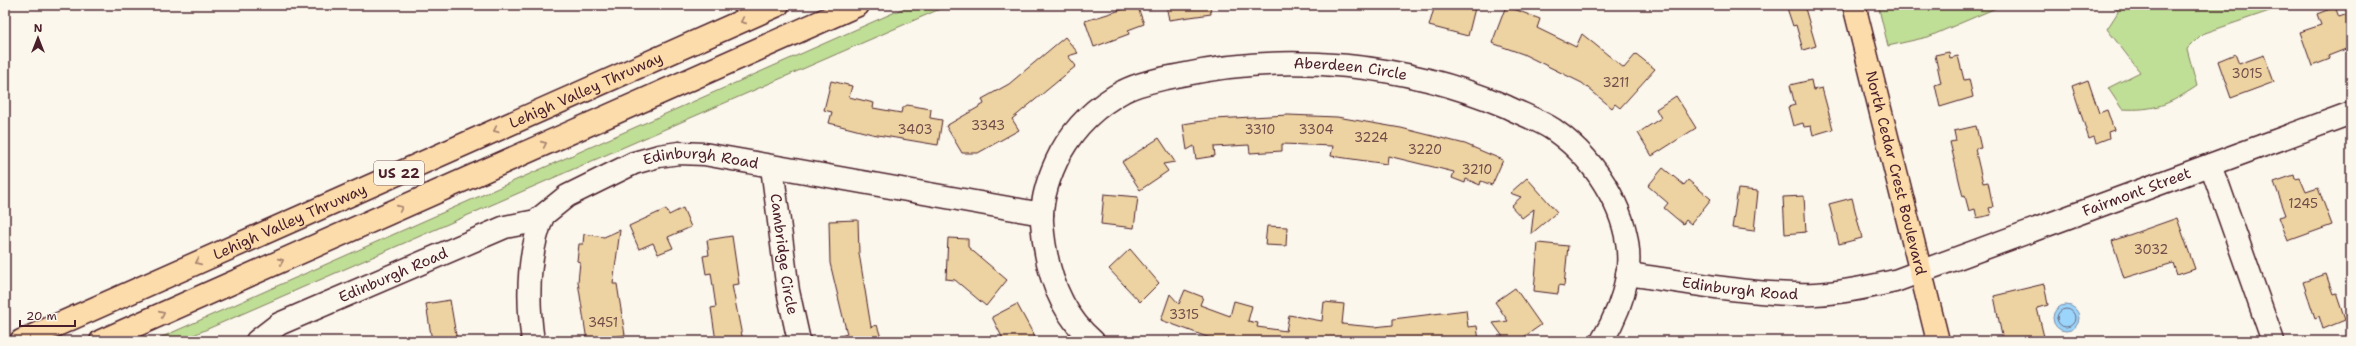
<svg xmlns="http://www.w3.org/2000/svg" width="2356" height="346" font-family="'Shantell Sans',sans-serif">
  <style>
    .green { fill: #bfde96; stroke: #847e60 }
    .water { fill: #9bd5fb; stroke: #7b8ca8 }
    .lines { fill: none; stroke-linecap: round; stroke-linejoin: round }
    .shore { stroke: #6a687e; stroke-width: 1 }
    .building { fill: #edd3a2; stroke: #4a1f2b }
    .minor-casing { stroke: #4a1f2b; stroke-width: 25 }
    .major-casing { stroke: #4a1f2b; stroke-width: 25 }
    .highway-casing { stroke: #4a1f2b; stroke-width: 25 }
    .minor { stroke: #fbf7ec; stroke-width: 22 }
    .major { stroke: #fddcac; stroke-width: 22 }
    .highway { stroke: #fddcac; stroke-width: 22 }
    .oneway { stroke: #a47e6c }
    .labels { text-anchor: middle; stroke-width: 3; stroke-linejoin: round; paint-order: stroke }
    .number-label { font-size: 13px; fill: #734c49 }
    .shield { fill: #fbf7ec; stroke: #7f6065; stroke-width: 1 }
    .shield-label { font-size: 14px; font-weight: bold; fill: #4a1f2b }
    .street-label { font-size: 15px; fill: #4a1f2b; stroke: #fbf7ec }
  </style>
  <rect width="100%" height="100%" fill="#fbf7ec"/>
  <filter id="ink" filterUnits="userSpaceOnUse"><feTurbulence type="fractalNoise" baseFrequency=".025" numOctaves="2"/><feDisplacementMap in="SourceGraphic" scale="8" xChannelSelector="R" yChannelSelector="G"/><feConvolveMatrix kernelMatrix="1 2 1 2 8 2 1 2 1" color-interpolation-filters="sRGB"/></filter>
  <g filter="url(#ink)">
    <path class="green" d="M 911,5 L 949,5 L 180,341 L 153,341 Z
      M 1878,5 L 2003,5 L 1928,37 L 1888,46 Z
      M 2114,5 L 2287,5 L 2202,34 L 2187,49 L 2197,86 C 2170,104 2155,111 2122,109 L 2108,88 L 2140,72 L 2107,29 L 2118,12 Z"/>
    <path class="water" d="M2053 318a13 13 0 1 1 26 0a13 13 0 1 1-26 0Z"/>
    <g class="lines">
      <path class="shore" d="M2057 318a9 9 0 1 1 18 0a9 9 0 1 1-18 0Z"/>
    </g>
    <path class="building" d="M 1137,5 L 1144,24 L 1128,30 L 1129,34 L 1094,47 L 1085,21 Z
      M 1166,5 L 1210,5 L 1211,14 L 1169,20 Z
      M 1435,5 L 1461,5 L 1475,8 L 1468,36 L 1429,26 Z
      M 1786,5 L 1804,5 L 1816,46 L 1803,50 L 1796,25 L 1793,26 Z
      M 1506,6 L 1540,19 L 1537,28 L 1576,47 L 1582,34 L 1624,68 L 1636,54 L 1655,69 L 1620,108 L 1615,104 L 1612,108 L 1582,83 L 1523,54 L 1492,43 Z
      M 2335,7 L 2339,17 L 2351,13 L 2351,47 L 2328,56 L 2330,59 L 2312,66 L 2300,32 L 2321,25 L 2317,14 Z
      M 1065,37 L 1078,53 L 1068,56 L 1076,66 L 1012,119 L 1019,130 L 978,153 L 962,153 L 946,126 L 984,104 L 982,99 L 1009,84 Z
      M 1949,52 L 1950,58 L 1958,56 L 1964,80 L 1969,79 L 1973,97 L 1940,107 L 1935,85 L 1941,83 L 1935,55 Z
      M 2235,54 L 2239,64 L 2264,55 L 2274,82 L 2231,98 L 2218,61 Z
      M 1811,80 L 1813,90 L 1822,88 L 1833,129 L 1813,135 L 1811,126 L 1804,127 L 1803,123 L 1793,126 L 1788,107 L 1795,105 L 1790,85 Z
      M 2088,80 L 2099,113 L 2107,110 L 2114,130 L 2108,132 L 2109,138 L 2096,143 L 2094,137 L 2089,139 L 2072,86 Z
      M 831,81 L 852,86 L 849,97 L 874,103 L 873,108 L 901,113 L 902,109 L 907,105 L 931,109 L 930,118 L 942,120 L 938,145 L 872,134 L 829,123 L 832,112 L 824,110 Z
      M 1676,96 L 1696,128 L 1652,156 L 1638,133 L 1661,118 L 1656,109 Z
      M 1288,115 L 1337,117 L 1401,128 L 1465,144 L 1503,160 L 1492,185 L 1481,181 L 1480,185 L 1466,179 L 1465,183 L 1452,178 L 1454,172 L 1388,156 L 1387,164 L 1331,156 L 1333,146 L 1282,144 L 1282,151 L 1250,153 L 1249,145 L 1214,147 L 1215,156 L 1196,159 L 1194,146 L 1187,150 L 1183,124 L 1215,119 Z
      M 1976,126 L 1981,148 L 1975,149 L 1983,183 L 1988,182 L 1993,207 L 1989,208 L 1991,215 L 1977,218 L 1975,209 L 1969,211 L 1965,196 L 1963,197 L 1950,142 L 1956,141 L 1954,131 Z
      M 1159,138 L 1175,162 L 1163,164 L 1168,171 L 1140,190 L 1122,162 Z
      M 1663,168 L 1684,185 L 1688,180 L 1711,199 L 1691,224 L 1686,220 L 1683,224 L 1664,208 L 1668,203 L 1648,186 Z
      M 2294,175 L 2295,179 L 2300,178 L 2306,192 L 2318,188 L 2332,225 L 2288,241 L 2279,217 L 2286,215 L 2274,182 Z
      M 1527,178 L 1557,212 L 1531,234 L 1534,209 L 1522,218 L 1511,206 L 1521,197 L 1510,193 Z
      M 1738,189 L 1758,191 L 1754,231 L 1732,228 Z
      M 1104,194 L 1138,197 L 1134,228 L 1101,224 Z
      M 1804,196 L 1806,232 L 1785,234 L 1783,197 Z
      M 1852,198 L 1862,238 L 1839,244 L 1829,204 Z
      M 683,208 L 691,227 L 668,237 L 673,248 L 658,254 L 653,243 L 639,249 L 629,226 L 666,209 L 669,215 Z
      M 2177,218 L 2195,269 L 2177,275 L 2173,263 L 2124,278 L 2112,241 Z
      M 858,220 L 859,253 L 871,327 L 877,325 L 882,341 L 837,341 L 837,337 L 847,334 L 830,263 L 829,221 Z
      M 1267,226 L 1287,227 L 1286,246 L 1265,245 Z
      M 620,230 L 613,284 L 617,284 L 625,335 L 587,341 L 578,282 L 580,262 L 577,261 L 579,244 L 583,244 L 584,234 L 604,237 Z
      M 732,236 L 739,284 L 732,285 L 743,341 L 716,341 L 711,308 L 716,307 L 711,273 L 706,274 L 703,256 L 709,255 L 707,240 Z
      M 948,238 L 968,239 L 968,247 L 1007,280 L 986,306 L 955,280 L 946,279 Z
      M 1538,243 L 1568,246 L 1564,286 L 1559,285 L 1558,294 L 1534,291 Z
      M 1130,249 L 1159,283 L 1140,302 L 1109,269 Z
      M 2326,274 L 2333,294 L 2336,293 L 2345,320 L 2323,329 L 2319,316 L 2315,318 L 2303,282 Z
      M 2044,284 L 2048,305 L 2037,308 L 2045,341 L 2003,341 L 1994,296 Z
      M 1515,288 L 1541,325 L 1518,341 L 1506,341 L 1493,323 L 1508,321 L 1495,302 Z
      M 1185,290 L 1203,297 L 1200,305 L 1230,316 L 1234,301 L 1252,306 L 1248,321 L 1258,323 L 1257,327 L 1286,331 L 1289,315 L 1322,321 L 1324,302 L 1344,304 L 1342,324 L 1374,327 L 1393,325 L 1393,319 L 1466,310 L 1468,327 L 1477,326 L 1479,341 L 1218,341 L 1161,320 L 1170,294 L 1179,304 Z
      M 450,300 L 457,341 L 432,341 L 426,304 Z
      M 1017,304 L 1037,341 L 1004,341 L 992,317 Z"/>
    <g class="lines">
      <g class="minor-casing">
        <g id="minor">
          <path d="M 2211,165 L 2273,341"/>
          <path id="s1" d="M 772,167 L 788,291 L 799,341"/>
          <path id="s2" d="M 1627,274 C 1687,282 1755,296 1815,294 C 1842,293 1869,287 1895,281 L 2351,113"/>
          <path id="s3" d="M 257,341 L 279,324 L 505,227 L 536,221 L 567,196 L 634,163 L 659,156 L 679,153 L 704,154 L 1042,214"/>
          <path d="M 533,341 C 527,300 528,254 543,216"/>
          <path id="s4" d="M 1093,341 C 1058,311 1045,266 1042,222 C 1041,198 1050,173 1061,152 C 1076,125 1098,105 1124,91 C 1142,82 1162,79 1181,75 C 1288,52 1404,63 1505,106 C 1521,114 1539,120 1554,130 C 1598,161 1636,221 1627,277 C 1623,300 1614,321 1602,341"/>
        </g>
      </g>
      <g class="major-casing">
        <g id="major">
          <path id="s5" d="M 1854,5 L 1938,341"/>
        </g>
      </g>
      <g class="highway-casing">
        <g id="highway">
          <path id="s6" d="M 21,341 L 778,5"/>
          <path d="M 101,341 L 858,5"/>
        </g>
      </g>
      <use href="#minor" class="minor"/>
      <use href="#major" class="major"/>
      <use href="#highway" class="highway"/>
    </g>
    <defs><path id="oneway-chevron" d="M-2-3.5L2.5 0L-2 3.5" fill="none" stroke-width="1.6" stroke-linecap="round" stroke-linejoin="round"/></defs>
    <g class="oneway">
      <use href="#oneway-chevron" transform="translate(743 21) rotate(156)"/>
      <use href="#oneway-chevron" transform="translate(496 130) rotate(156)"/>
      <use href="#oneway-chevron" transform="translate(544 144) rotate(-24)"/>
      <use href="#oneway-chevron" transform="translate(400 208) rotate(-24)"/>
      <use href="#oneway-chevron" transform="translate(281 261) rotate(-24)"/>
      <use href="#oneway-chevron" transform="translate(198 262) rotate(156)"/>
      <use href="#oneway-chevron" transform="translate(162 314) rotate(-24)"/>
    </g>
  </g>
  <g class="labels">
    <g class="number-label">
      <text x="2247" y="78">3015</text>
      <text x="1616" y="87">3211</text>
      <text x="988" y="130">3343</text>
      <text x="915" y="134">3403</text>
      <text x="1260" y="134">3310</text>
      <text x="1316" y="134">3304</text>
      <text x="1371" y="142">3224</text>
      <text x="1425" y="154">3220</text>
      <text x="1477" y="174">3210</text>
      <text x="2303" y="208">1245</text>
      <text x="2151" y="254">3032</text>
      <text x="1184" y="319">3315</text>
      <text x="603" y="327">3451</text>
    </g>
    <rect class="shield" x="374" y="161" width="50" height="24" rx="3"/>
    <g class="shield-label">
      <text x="399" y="178">US 22</text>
    </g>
    <g class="street-label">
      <text dy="5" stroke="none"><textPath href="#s4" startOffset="525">Aberdeen Circle</textPath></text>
      <text dy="5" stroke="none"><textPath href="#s6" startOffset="618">Lehigh Valley Thruway</textPath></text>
      <text dy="5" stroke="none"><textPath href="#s3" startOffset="488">Edinburgh Road</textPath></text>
      <text dy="5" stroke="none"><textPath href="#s5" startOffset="173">North Cedar Crest Boulevard</textPath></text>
      <text dy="5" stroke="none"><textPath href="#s2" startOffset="528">Fairmont Street</textPath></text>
      <text dy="5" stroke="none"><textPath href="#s6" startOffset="294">Lehigh Valley Thruway</textPath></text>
      <text dy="5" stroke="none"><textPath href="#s1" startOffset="88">Cambridge Circle</textPath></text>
      <text dy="5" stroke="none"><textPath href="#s3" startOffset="152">Edinburgh Road</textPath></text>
      <text dy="5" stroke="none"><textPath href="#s2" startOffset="114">Edinburgh Road</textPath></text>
    </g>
  </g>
  <rect width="2356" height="346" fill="none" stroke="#fbf7ec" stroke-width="20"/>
  <rect x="10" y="10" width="2336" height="326" fill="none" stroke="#4a1f2b" stroke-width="1.5" filter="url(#ink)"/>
  <g transform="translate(38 38)" stroke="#fbf7ec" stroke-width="3" paint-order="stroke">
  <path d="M0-3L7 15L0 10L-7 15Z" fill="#4a1f2b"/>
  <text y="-6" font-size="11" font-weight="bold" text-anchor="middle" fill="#4a1f2b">N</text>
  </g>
  <path d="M20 320v6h55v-6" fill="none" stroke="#4a1f2b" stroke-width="2"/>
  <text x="26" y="320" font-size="12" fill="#4a1f2b" stroke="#fbf7ec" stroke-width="3" paint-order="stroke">20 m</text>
</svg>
